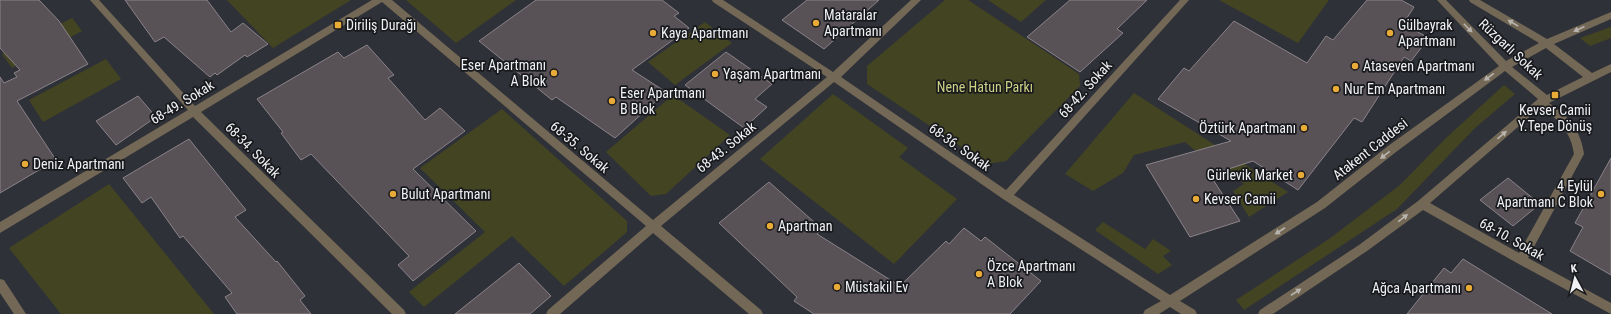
<svg xmlns="http://www.w3.org/2000/svg" width="1611" height="314" font-family="'Roboto Condensed',sans-serif">
  <style>
    .green { fill: #434522 }
    .building { fill: #585257; stroke: #8a8389 }
    .lines { fill: none; stroke-linecap: round; stroke-linejoin: round }
    .minor { fill: #736856; fill-rule: evenodd }
    .oneway { fill: #b7b3ad }
    .poi-dot { fill: #e8ab37; stroke: #18191c; stroke-width: 1.5 }
    .labels { text-anchor: middle; stroke-width: 3.5; stroke-linejoin: round; paint-order: stroke }
    .poi-label { font-size: 14px; fill: #eff1f5; stroke: #18191c; text-anchor: start }
    .street-label { font-size: 14px; fill: #eff1f5; stroke: #18191c }
    .park-label { font-size: 14px; fill: #cdd185; stroke: #18191c }
  </style>
  <rect width="100%" height="100%" fill="#2f3138"/>
  <path class="green" d="M 227,0 L 351,0 L 273,48 Z
    M 406,0 L 516,0 L 456,43 Z
    M 945,0 L 968,0 L 1079,74 L 1080,86 L 1006,161 L 987,164 L 867,84 L 867,66 Z
    M 988,0 L 1046,0 L 1021,22 Z
    M 1219,0 L 1329,0 L 1298,43 Z
    M 72,18 L 82,31 L 12,68 L 2,54 Z
    M 705,22 L 732,43 L 675,85 L 648,62 Z
    M 1611,27 L 1611,38 L 1590,46 L 1580,38 Z
    M 106,59 L 121,79 L 43,122 L 29,100 Z
    M 1504,85 L 1515,94 L 1475,128 L 1397,209 L 1244,310 L 1236,300 L 1329,239 L 1400,185 L 1446,138 Z
    M 1134,93 L 1288,192 L 1249,217 L 1233,191 L 1244,184 L 1226,170 L 1215,156 L 1203,157 L 1185,142 L 1134,155 L 1123,173 L 1093,191 L 1065,174 Z
    M 833,94 L 908,148 L 899,157 L 957,199 L 894,264 L 760,159 Z
    M 673,95 L 730,135 L 666,194 L 651,196 L 606,152 Z
    M 502,109 L 627,221 L 627,232 L 564,286 L 512,236 L 424,307 L 409,292 L 485,232 L 420,168 Z
    M 109,184 L 214,314 L 61,314 L 9,248 Z
    M 1103,222 L 1145,249 L 1153,239 L 1171,251 L 1163,256 L 1172,265 L 1158,274 L 1095,230 Z"/>
  <path class="building" d="M 0,0 L 39,0 L 59,21 L 88,64 L 17,101 L 56,160 L 0,193 L 0,77 L 4,83 L 17,77 L 14,73 L 20,70 L 0,48 Z
    M 125,0 L 207,0 L 231,32 L 243,23 L 268,44 L 247,57 L 245,55 L 217,75 L 215,73 L 210,77 L 164,37 L 155,42 Z
    M 536,0 L 662,0 L 679,13 L 674,16 L 689,28 L 632,70 L 666,92 L 615,138 L 556,97 L 552,100 L 479,41 Z
    M 807,0 L 879,0 L 824,49 L 782,20 Z
    M 1070,0 L 1147,0 L 1117,29 L 1123,33 L 1080,72 L 1027,37 Z
    M 1367,0 L 1401,0 L 1414,7 L 1403,24 L 1429,38 L 1411,61 L 1404,57 L 1362,122 L 1354,118 L 1298,190 L 1253,161 L 1210,175 L 1240,221 L 1190,237 L 1146,165 L 1231,141 L 1158,99 L 1184,68 L 1189,71 L 1234,21 L 1307,63 L 1326,36 L 1333,40 Z
    M 367,45 L 394,75 L 388,78 L 425,120 L 440,108 L 465,131 L 413,169 L 476,231 L 413,281 L 398,265 L 409,256 L 311,154 L 301,160 L 281,133 L 283,132 L 257,99 L 338,52 L 344,58 Z
    M 726,52 L 772,84 L 755,99 L 767,107 L 744,128 L 685,85 Z
    M 138,96 L 156,117 L 116,145 L 96,121 Z
    M 189,139 L 246,210 L 235,217 L 276,262 L 277,261 L 305,296 L 300,300 L 311,314 L 237,314 L 225,297 L 232,293 L 183,236 L 180,238 L 151,197 L 142,203 L 123,178 Z
    M 1611,158 L 1611,275 L 1570,251 L 1583,227 L 1575,223 Z
    M 1508,178 L 1540,204 L 1513,226 L 1480,200 Z
    M 769,182 L 822,229 L 817,234 L 900,286 L 946,241 L 949,244 L 964,228 L 981,241 L 985,237 L 1041,281 L 1010,314 L 814,314 L 794,301 L 797,297 L 719,223 Z
    M 1463,259 L 1552,314 L 1407,314 L 1444,268 L 1451,273 Z
    M 519,263 L 551,296 L 530,314 L 455,314 Z"/>
  <g class="lines">
    <path class="minor" d="M 90,0 L 99,0 L 195,106 L 372,0 L 392,0 L 653,220 L 827,77 L 713,2 L 712,0 L 723,0 L 833,72 L 911,0 L 921,0 L 841,77 L 1006,190 L 1180,0 L 1189,0 L 1014,195 L 1170,295 L 1317,202 L 1388,146 L 1499,66 L 1437,0 L 1446,0 L 1506,61 L 1539,43 L 1470,2 L 1469,0 L 1480,0 L 1547,39 L 1611,12 L 1611,19 L 1554,44 L 1592,73 L 1611,64 L 1611,72 L 1549,103 C 1568,116 1581,130 1584,154 L 1528,258 L 1611,303 L 1611,314 L 1517,263 L 1423,210 L 1367,251 L 1273,314 L 1258,314 L 1260,310 L 1359,245 L 1418,201 L 1538,99 L 1505,71 L 1396,152 L 1325,208 L 1180,301 L 1195,310 L 1197,314 L 1181,314 L 1170,307 L 1159,314 L 1143,314 L 1145,310 L 1161,301 L 1003,199 L 834,82 L 661,226 L 761,310 L 763,314 L 749,314 L 653,233 L 560,314 L 546,314 L 548,310 L 646,226 L 382,2 L 201,112 L 404,310 L 406,314 L 392,314 L 193,117 L 0,233 L 0,222 L 188,110 ZM 1546,48 L 1583,77 L 1547,95 L 1512,67 ZM 1541,107 C 1559,120 1571,132 1574,154 L 1519,253 L 1430,203 Z
      M 0,279 L 4,280 L 26,314 L 14,314 L 0,293 Z"/>
  </g>
  <defs><path id="oneway-solid" d="M-6-.8H1V-3.2L6.5 0L1 3.2V.8H-6Z"/></defs>
  <g class="oneway">
    <use href="#oneway-solid" transform="translate(1513 23) rotate(-149)"/>
    <use href="#oneway-solid" transform="translate(1468 28) rotate(45)"/>
    <use href="#oneway-solid" transform="translate(1579 29) rotate(156)"/>
    <use href="#oneway-solid" transform="translate(1489 77) rotate(144)"/>
    <use href="#oneway-solid" transform="translate(1502 135) rotate(-40)"/>
    <use href="#oneway-solid" transform="translate(1385 155) rotate(142)"/>
    <use href="#oneway-solid" transform="translate(1403 218) rotate(-37)"/>
    <use href="#oneway-solid" transform="translate(1280 231) rotate(147)"/>
    <use href="#oneway-solid" transform="translate(1296 292) rotate(-33)"/>
  </g>
  <g class="poi-dot">
    <circle cx="816" cy="23" r="4"/>
    <rect x="334" y="21" width="8" height="8" rx="2"/>
    <circle cx="653" cy="33" r="4"/>
    <circle cx="1390" cy="33" r="4"/>
    <circle cx="1355" cy="66" r="4"/>
    <circle cx="554" cy="73" r="4"/>
    <circle cx="715" cy="74" r="4"/>
    <circle cx="1336" cy="89" r="4"/>
    <rect x="1551" y="91" width="8" height="8" rx="2"/>
    <circle cx="612" cy="101" r="4"/>
    <circle cx="1304" cy="128" r="4"/>
    <circle cx="25" cy="164" r="4"/>
    <circle cx="1301" cy="175" r="4"/>
    <circle cx="393" cy="194" r="4"/>
    <circle cx="1601" cy="194" r="4"/>
    <circle cx="1196" cy="199" r="4"/>
    <circle cx="770" cy="226" r="4"/>
    <circle cx="979" cy="274" r="4"/>
    <circle cx="837" cy="287" r="4"/>
    <circle cx="1469" cy="288" r="4"/>
  </g>
  <g class="labels">
    <g class="poi-label">
      <text x="824" y="20">Mataralar<tspan x="824" dy="16">Apartmanı</tspan></text>
      <text x="346" y="30">Diriliş Durağı</text>
      <text x="1398" y="30">Gülbayrak<tspan x="1398" dy="16">Apartmanı</tspan></text>
      <text x="661" y="38">Kaya Apartmanı</text>
      <text x="546" y="70" text-anchor="end">Eser Apartmanı<tspan x="546" dy="16">A Blok</tspan></text>
      <text x="1363" y="71">Ataseven Apartmanı</text>
      <text x="723" y="79">Yaşam Apartmanı</text>
      <text x="1344" y="94">Nur Em Apartmanı</text>
      <text x="620" y="98">Eser Apartmanı<tspan x="620" dy="16">B Blok</tspan></text>
      <text x="1555" y="115" text-anchor="middle">Kevser Camii<tspan x="1555" dy="16">Y.Tepe Dönüş</tspan></text>
      <text x="1296" y="133" text-anchor="end">Öztürk Apartmanı</text>
      <text x="33" y="169">Deniz Apartmanı</text>
      <text x="1293" y="180" text-anchor="end">Gürlevik Market</text>
      <text x="1593" y="191" text-anchor="end">4 Eylül<tspan x="1593" dy="16">Apartmanı C Blok</tspan></text>
      <text x="401" y="199">Bulut Apartmanı</text>
      <text x="1204" y="204">Kevser Camii</text>
      <text x="778" y="231">Apartman</text>
      <text x="987" y="271">Özce Apartmanı<tspan x="987" dy="16">A Blok</tspan></text>
      <text x="845" y="292">Müstakil Ev</text>
      <text x="1461" y="293" text-anchor="end">Ağca Apartmanı</text>
    </g>
    <g class="street-label">
      <text transform="translate(1511 49) rotate(43)" y="5">Rüzgarlı Sokak</text>
      <text transform="translate(1085 89) rotate(-48)" y="5">68-42. Sokak</text>
      <text transform="translate(182 102) rotate(-31)" y="5">68-49. Sokak</text>
      <text transform="translate(580 147) rotate(40)" y="5">68-35. Sokak</text>
      <text transform="translate(726 147) rotate(-39)" y="5">68-43. Sokak</text>
      <text transform="translate(960 147) rotate(35)" y="5">68-36. Sokak</text>
      <text transform="translate(1370 149) rotate(-38)" y="5">Atakent Caddesi</text>
      <text transform="translate(253 150) rotate(45)" y="5">68-34. Sokak</text>
      <text transform="translate(1512 239) rotate(29)" y="5">68-10. Sokak</text>
    </g>
    <g class="park-label">
      <text x="985" y="92">Nene Hatun Parkı</text>
    </g>
  </g>
  <g transform="translate(1575 278) rotate(353)" stroke="#18191c" stroke-width="3" paint-order="stroke">
  <path d="M0-3L7 15L0 10L-7 15Z" fill="#eff1f5"/>
  <text y="-6" font-size="11" font-weight="bold" text-anchor="middle" fill="#eff1f5">K</text>
  </g>
</svg>
